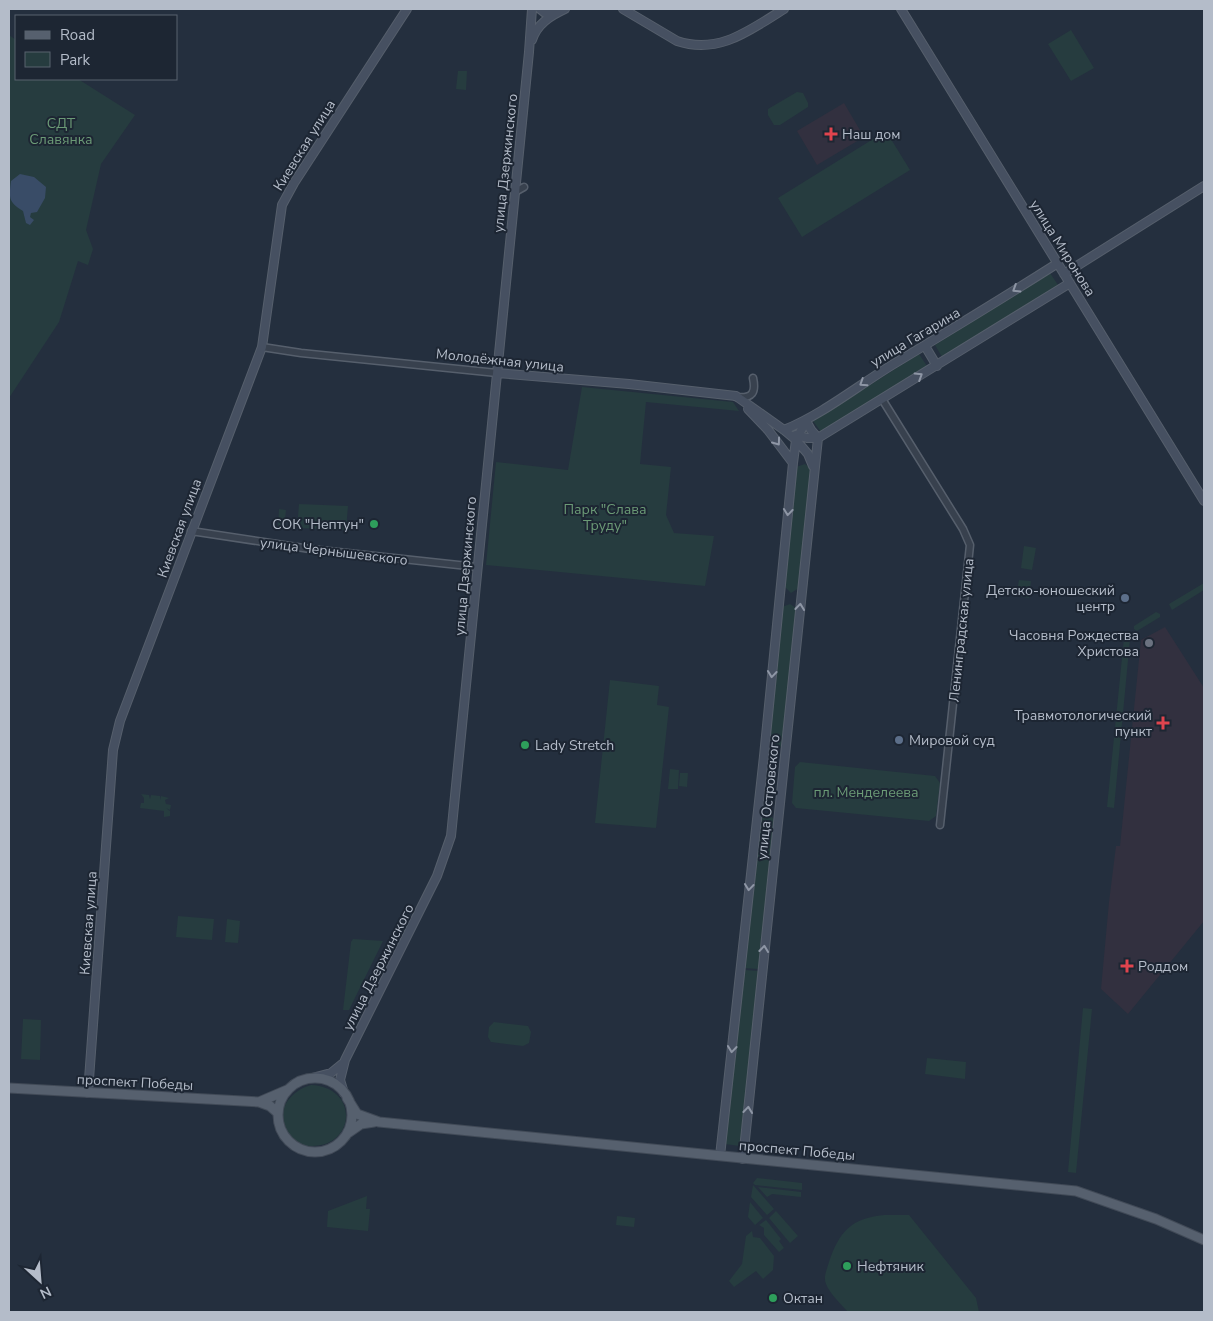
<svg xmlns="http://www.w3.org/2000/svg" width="1213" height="1321" font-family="'Nunito Sans',sans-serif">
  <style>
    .medical { fill: #32303f }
    .green { fill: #263c3f }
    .water { fill: #394c67 }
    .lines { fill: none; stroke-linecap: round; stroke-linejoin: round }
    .tertiary-casing { stroke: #565f6c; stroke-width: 9 }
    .secondary-casing { stroke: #565f6c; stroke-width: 10 }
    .primary-casing { stroke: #414a57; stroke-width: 11 }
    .tertiary { stroke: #38414e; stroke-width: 6 }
    .secondary { stroke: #465061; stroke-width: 8 }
    .primary { stroke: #56606e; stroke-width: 9 }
    .oneway { stroke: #8e96a5 }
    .health-dot { fill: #e0444e; stroke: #1d2633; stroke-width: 2 }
    .leisure-dot { fill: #2e9e5b; stroke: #1d2633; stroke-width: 2 }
    .service-dot { fill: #5c6f8a; stroke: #1d2633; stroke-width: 2 }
    .worship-dot { fill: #6b7280; stroke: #1d2633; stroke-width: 2 }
    .labels { text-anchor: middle; stroke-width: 4; stroke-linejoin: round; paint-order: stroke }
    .park-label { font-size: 14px; fill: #6b9a76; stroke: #1d2633 }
    .poi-label { font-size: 14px; fill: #b4bcc9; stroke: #1d2633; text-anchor: start }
    .street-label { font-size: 14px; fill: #b4bcc9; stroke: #1d2633 }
  </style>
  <rect width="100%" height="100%" fill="#242f3e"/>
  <path class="medical" d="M 844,103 L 864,137 L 817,165 L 797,131 Z
    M 1165,627 L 1204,688 L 1204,921 L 1128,1014 L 1101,989 L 1109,902 L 1116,846 L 1120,846 L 1141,640 Z"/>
  <path class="green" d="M 1071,30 L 1094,68 L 1071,81 L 1048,44 Z
    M 9,35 L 16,40 L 16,79 L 78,79 L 135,115 L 101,164 L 86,230 L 93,249 L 88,265 L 78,261 L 59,322 L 9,398 Z
    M 458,71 L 467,71 L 466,90 L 456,89 Z
    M 797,92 L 803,93 L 808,103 L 808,107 L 780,125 L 774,125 L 768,115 L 768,109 Z
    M 886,131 L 910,170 L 802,237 L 778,198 Z
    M 1050,273 L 1058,285 L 942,357 L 935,345 Z
    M 919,354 L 927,366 L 821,432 L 813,421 Z
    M 582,387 L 733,402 L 739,411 L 646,402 L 640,464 L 671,467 L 666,515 L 674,533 L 714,536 L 705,586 L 486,565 L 496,462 L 568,470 Z
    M 805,464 L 811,469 L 799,588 L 791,593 L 784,586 L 796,467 Z
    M 299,504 L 348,506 L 346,530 L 297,528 Z
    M 279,509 L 286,510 L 284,528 L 278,528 Z
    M 1024,546 L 1036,548 L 1032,570 L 1021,568 Z
    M 1019,580 L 1031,581 L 1029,598 L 1016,596 Z
    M 1204,583 L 1204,590 L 1172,610 L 1169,604 Z
    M 790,604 L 796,608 L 782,746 L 774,752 L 768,745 L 782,607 Z
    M 1156,612 L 1160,614 L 1160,617 L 1137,631 L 1134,629 L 1134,626 Z
    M 1124,638 L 1130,639 L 1114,808 L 1107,807 Z
    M 610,680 L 659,686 L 657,705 L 669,707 L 656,828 L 595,823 Z
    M 800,762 L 935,776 L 940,783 L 936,816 L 929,821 L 796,808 L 792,803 L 795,767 Z
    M 670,769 L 679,770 L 678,789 L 668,789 Z
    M 680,773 L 688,773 L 687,787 L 679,786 Z
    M 141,794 L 149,795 L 150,799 L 151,795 L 160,796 L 160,800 L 161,796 L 169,798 L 165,800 L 166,804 L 171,805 L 170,810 L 166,808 L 170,811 L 170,816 L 164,817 L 164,811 L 140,808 L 141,803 L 144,803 L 144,798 Z
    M 768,814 L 775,820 L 759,969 L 744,968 L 760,819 Z
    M 178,916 L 214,919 L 212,940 L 176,937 Z
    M 227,919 L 240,921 L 238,943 L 225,942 Z
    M 353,939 L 383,941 L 349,1010 L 343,1010 L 351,942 Z
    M 744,970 L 759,971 L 740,1146 L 725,1144 Z
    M 1083,1008 L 1092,1009 L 1076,1173 L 1068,1172 Z
    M 23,1019 L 41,1020 L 40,1060 L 21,1059 Z
    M 494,1022 L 528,1026 L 531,1032 L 529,1043 L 523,1046 L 491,1042 L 488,1037 L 489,1027 Z
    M 927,1058 L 966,1062 L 965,1079 L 925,1074 Z
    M 311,1085 C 359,1087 356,1146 312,1146 C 304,1147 296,1143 291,1137 C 271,1117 288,1091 311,1085 Z
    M 757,1178 L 802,1183 L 802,1190 L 755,1185 L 753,1183 Z
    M 753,1185 L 774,1209 L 767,1215 L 751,1197 Z
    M 758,1187 L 801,1192 L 801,1197 L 772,1194 L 767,1197 Z
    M 367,1196 L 366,1209 L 370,1209 L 368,1231 L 327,1227 L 328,1211 Z
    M 750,1202 L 763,1218 L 755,1225 L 748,1217 Z
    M 776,1211 L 798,1236 L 790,1243 L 769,1218 Z
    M 884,1215 L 909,1215 L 976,1298 L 979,1312 L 848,1312 C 841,1304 830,1294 826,1284 C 823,1277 827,1269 829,1262 C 839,1232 851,1218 884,1215 Z
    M 617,1216 L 635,1218 L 634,1227 L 616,1225 Z
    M 766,1220 L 781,1239 L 779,1241 L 784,1248 L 779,1252 L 764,1235 L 764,1228 L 759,1225 Z
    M 752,1231 L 753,1237 L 760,1238 L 774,1256 L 773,1270 L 763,1279 L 756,1271 L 734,1287 L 729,1281 L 742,1264 L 746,1236 Z"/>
  <path class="water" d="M 20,174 L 34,177 L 46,187 L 45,198 L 37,212 L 31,213 L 30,217 L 34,220 L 30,225 L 26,223 L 23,211 C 8,202 9,197 11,181 Z"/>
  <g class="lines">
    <g class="tertiary-casing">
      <path id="tertiary" d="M 515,192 L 524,187
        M 262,347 L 301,353 L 497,373
        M 736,397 C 753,399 756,392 753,378
        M 882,399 L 963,529 L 970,545 L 940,825
        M 191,531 L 310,549 L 477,567"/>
    </g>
    <g class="secondary-casing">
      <path id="secondary" d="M 540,9 L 545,13 L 556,12
        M 623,9 L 677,41 C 719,55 750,30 784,9
        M 901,9 L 1204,501
        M 532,40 C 537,24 550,16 565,9
        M 1064,274 L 1204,186
        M 925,346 L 937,366
        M 497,373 L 629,384 L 736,396 L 784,430 L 796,440 L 808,454 L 813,466
        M 748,409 L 768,430 L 793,463
        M 806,421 L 811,430 L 818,438
        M 784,430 C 823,414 856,387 892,365 C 947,332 1003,298 1058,263
        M 796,435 L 807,438 L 818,438 L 1070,283
        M 312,1078 L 331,1073 L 342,1064
        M 88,1093 L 113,750 L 120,721 L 262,347 L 282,205 L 294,183 L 407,9
        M 344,1093 L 340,1080 L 345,1060 L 437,876 L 451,836 L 529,52 L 532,9
        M 720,1156 L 764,756 L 793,463 L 796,440 L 806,421
        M 743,1159 L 818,438"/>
    </g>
    <g class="primary-casing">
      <path id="primary" d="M278 1115a37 37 0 1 1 74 0a37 37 0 1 1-74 0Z
        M 9,1088 L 259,1102 L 270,1106 L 278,1113
        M 347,1098 L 357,1114 L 379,1122 L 1076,1191 L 1156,1219 L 1204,1240
        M 259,1102 L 287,1090
        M 348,1133 L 361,1124 L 374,1122"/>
    </g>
    <use href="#tertiary" class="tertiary"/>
    <use href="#secondary" class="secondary"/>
    <use href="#primary" class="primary"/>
  </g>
  <defs><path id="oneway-chevron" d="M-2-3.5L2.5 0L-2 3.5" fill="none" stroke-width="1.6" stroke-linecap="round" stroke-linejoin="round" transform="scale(1.25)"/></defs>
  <g class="oneway">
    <use href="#oneway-chevron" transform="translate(1016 289) rotate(148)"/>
    <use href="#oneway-chevron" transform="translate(919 376) rotate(-32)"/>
    <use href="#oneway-chevron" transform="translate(863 383) rotate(147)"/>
    <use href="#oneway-chevron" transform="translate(777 442) rotate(54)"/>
    <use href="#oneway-chevron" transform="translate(788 512) rotate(96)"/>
    <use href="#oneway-chevron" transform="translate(800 607) rotate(-84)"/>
    <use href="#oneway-chevron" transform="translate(772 674) rotate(96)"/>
    <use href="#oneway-chevron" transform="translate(749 887) rotate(96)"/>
    <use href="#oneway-chevron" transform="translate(764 949) rotate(-84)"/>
    <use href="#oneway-chevron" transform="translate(732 1049) rotate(96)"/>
    <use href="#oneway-chevron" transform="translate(748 1110) rotate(-84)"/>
  </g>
  <g class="health-dot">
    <path d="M828.5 126.5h5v5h5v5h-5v5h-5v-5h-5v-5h5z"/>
    <path d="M1160.5 715.5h5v5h5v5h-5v5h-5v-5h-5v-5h5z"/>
    <path d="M1124.5 958.5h5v5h5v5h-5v5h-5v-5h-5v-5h5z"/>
  </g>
  <g class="leisure-dot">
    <circle cx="374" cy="524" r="5"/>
    <circle cx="525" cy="745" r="5"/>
    <circle cx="847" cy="1266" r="5"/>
    <circle cx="773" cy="1298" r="5"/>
  </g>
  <g class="service-dot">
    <circle cx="1125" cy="598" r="5"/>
    <circle cx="899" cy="740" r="5"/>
  </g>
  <circle class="worship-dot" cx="1149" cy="643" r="5"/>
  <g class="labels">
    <g class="park-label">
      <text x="61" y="128">СДТ<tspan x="61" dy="16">Славянка</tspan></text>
      <text x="605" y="514">Парк "Слава<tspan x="605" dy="16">Труду"</tspan></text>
      <text x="866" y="797">пл. Менделеева</text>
    </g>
    <g class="poi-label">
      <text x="842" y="139">Наш дом</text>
      <text x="364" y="529" text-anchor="end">СОК "Нептун"</text>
      <text x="1115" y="595" text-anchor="end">Детско-юношеский<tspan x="1115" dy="16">центр</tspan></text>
      <text x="1139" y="640" text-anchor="end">Часовня Рождества<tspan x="1139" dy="16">Христова</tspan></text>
      <text x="1152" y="720" text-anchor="end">Травмотологический<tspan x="1152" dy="16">пункт</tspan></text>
      <text x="909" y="745">Мировой суд</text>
      <text x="535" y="750">Lady Stretch</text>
      <text x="1138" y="971">Роддом</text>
      <text x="857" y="1271">Нефтяник</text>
      <text x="783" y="1303">Октан</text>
    </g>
    <g class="street-label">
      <text transform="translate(304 145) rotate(-58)" y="5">Киевская улица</text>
      <text transform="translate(505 163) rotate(-84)" y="5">улица Дзержинского</text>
      <text transform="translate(1063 248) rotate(58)" y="5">улица Миронова</text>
      <text transform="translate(915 337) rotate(-31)" y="5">улица Гагарина</text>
      <text transform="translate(500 360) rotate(6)" y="5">Молодёжная улица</text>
      <text transform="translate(179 528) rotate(-70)" y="5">Киевская улица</text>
      <text transform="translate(334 551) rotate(7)" y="5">улица Чернышевского</text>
      <text transform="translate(465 566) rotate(-85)" y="5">улица Дзержинского</text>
      <text transform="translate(961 630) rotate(-84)" y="5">Ленинградская улица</text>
      <text transform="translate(768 797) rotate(-84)" y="5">улица Островского</text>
      <text transform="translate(88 923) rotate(-86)" y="5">Киевская улица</text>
      <text transform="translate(378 967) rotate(-63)" y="5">улица Дзержинского</text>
      <text transform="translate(135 1082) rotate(3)" y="5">проспект Победы</text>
      <text transform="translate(797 1150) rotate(5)" y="5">проспект Победы</text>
    </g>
  </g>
  <rect width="1213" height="1321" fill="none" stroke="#b4bcc9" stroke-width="20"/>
  <rect x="15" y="15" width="162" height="65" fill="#1d2633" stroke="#59626f"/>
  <rect x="25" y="31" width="25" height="8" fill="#56606e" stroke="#59626f"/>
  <text x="60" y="40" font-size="15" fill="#b4bcc9">Road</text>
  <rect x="25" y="52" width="25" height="15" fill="#263c3f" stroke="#59626f"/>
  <text x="60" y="65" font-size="15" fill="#b4bcc9">Park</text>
  <g transform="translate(40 1281) rotate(154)" stroke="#1d2633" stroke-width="4" paint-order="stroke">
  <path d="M0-4L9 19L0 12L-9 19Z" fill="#b4bcc9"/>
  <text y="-8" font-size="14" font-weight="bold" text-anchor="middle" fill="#b4bcc9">N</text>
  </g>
</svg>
